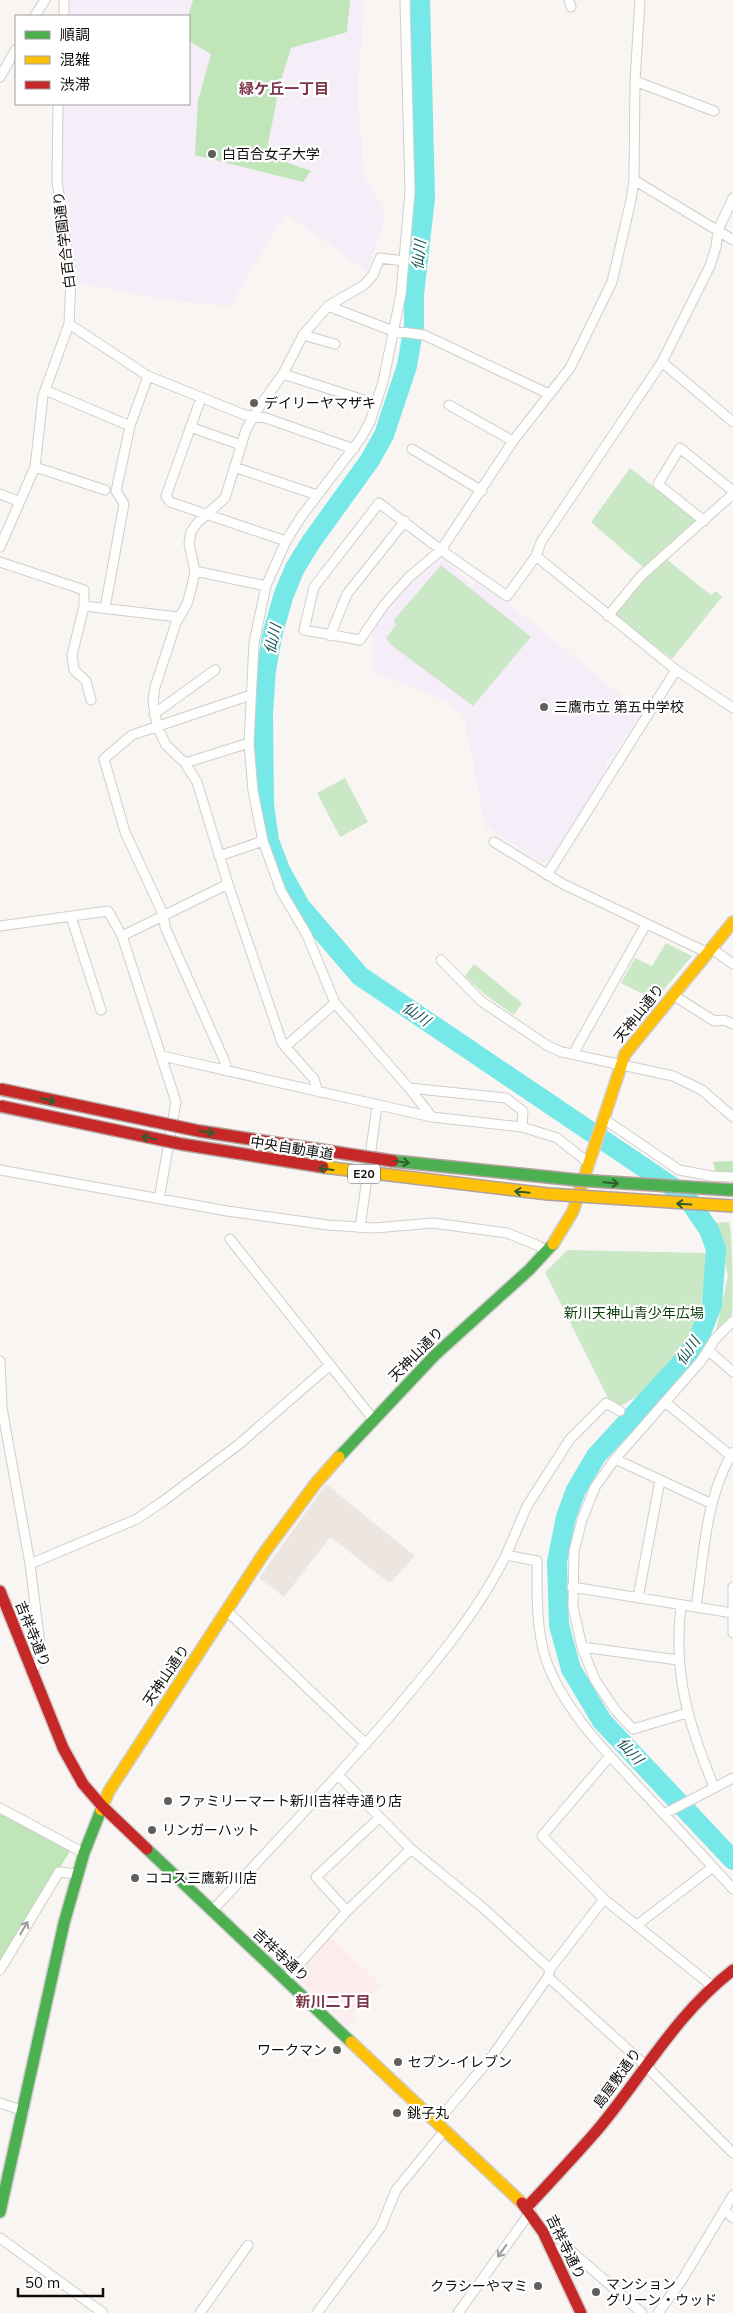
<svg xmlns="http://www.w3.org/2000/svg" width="733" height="2313" font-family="Mulish,'Noto Sans JP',sans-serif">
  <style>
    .commercial { fill: #fcecee }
    .built { fill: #ede5e0 }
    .education { fill: #f5edf7 }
    .green { fill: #cbe8c6 }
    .forest { fill: #bfe5b9 }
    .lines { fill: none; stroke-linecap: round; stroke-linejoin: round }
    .river { stroke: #76e8e8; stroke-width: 20 }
    .street-casing { stroke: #d0cecd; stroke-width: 11 }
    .fast-casing { stroke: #d0cecd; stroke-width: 14 }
    .slow-casing { stroke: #d0cecd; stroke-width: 14 }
    .jam-casing { stroke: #d0cecd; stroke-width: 14 }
    .street { stroke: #fefefd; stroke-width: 9 }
    .fast { stroke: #4caf50; stroke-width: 11 }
    .slow { stroke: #ffc107; stroke-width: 11 }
    .jam { stroke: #c62828; stroke-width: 11 }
    .fast-bridge-casing { stroke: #b3a09d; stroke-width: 14; stroke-linecap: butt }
    .slow-bridge-casing { stroke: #b3a09d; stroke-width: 14; stroke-linecap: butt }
    .jam-bridge-casing { stroke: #b3a09d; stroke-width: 14; stroke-linecap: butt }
    .fast-bridge { stroke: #4caf50; stroke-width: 11 }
    .slow-bridge { stroke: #ffc107; stroke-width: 11 }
    .jam-bridge { stroke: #c62828; stroke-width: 11 }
    .oneway { stroke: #2d5e2e }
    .oneway2 { stroke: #9e9d9c }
    .poi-dot { fill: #605e5c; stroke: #fff; stroke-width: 2 }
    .labels { text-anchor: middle; stroke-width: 4.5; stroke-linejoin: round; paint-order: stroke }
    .shield { fill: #fff; stroke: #565554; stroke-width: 1 }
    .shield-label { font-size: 12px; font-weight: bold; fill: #0e0c0b }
    .poi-label { font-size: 14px; fill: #0e0c0b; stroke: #fff; text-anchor: start }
    .street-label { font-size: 14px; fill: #0e0c0b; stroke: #fff }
    .park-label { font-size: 14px; fill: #0c3d08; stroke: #fff }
    .neighbourhood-label { font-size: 15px; font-weight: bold; fill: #7d364a; stroke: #fff }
    .water-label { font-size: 15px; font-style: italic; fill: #125556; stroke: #fff }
  </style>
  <rect width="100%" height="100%" fill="#f8f5f3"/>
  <path class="commercial" d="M 331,1937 L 381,1985 L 352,2014 L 356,2018 L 348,2027 L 296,1976 Z"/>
  <path class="built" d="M 326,1484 L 415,1556 L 390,1583 L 330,1537 L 284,1597 L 259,1578 Z"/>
  <path class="education" d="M 70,0 L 365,0 L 357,95 L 365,178 L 382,205 L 385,221 L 367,272 L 289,215 L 283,217 L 230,306 L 165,300 L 75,282 L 61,182 L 62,104 L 189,104 L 189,16 L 69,16 Z
    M 442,557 L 473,587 L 477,581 L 507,602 L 642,713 L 619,746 L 615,756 L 612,756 L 606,763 L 607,769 L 550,860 L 540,862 L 485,826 L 464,716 L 446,701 L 371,671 L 373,630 L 389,608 L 413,582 Z"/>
  <path class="green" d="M 630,468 L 695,519 L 695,523 L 644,568 L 591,522 Z
    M 665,558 L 711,595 L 716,591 L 722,597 L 672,659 L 615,615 L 615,611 L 645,576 Z
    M 441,565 L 531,637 L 473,706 L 391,645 L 386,638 L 396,625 L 394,620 Z
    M 345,778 L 368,822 L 340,837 L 317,793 Z
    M 666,943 L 692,956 L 655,1000 L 621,983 L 635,958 L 652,966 Z
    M 474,964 L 522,1003 L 514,1015 L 484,994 L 465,976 Z
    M 729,1222 C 733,1236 733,1302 732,1314 C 728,1323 724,1326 716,1331 L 728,1276 L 716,1223 Z
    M 568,1250 L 707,1253 L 704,1292 L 691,1343 L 648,1390 L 614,1410 L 545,1272 Z"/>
  <path class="forest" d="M 193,0 L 350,0 L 347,32 L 291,48 L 280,83 L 267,149 L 274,158 L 311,171 L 303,182 L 195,155 L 198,101 L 211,54 L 189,41 L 188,16 Z
    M 733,1161 L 733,1179 L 718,1180 L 713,1162 Z
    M 0,1812 L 71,1850 L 0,1962 Z"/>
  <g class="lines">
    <path class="river" d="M 420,0 L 425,198 L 414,294 L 414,325 L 407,366 L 384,435 L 370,460 L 311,542 L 295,568 L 284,594 L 273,632 L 266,670 L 263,713 L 264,805 L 269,841 L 281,872 L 300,906 L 360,976 L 686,1196 L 709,1230 L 716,1249 L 712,1305 L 698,1340 L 685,1359 L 596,1456 L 576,1490 L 566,1517 L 557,1562 L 559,1625 L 571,1669 L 602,1721 L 733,1860"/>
    <g class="street-casing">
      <path id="street" d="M 405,0 L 410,192 L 401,294 L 383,382 L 370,422 L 361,438 L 301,517 L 286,541 L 266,586 L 254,643 L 249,743 L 253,791 L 263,841 L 281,891 L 307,935 L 335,1003 L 409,1088 L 432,1117
        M 569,0 L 571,7
        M 640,0 L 635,81 L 634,180 L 631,200 L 612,282 L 570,368 L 513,441 L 441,550 L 409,577 L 384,605 L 360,640 L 304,630 L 314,587 L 379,503 L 441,550 L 507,596 L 536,556 L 541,542 L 662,362 L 710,266 L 716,247 L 718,230 L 733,198
        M 35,16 L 45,0
        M 64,16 L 64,0
        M 0,77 L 16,49
        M 635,81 L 714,111
        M 634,180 L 733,240
        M 328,306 L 393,331 L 424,335 L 549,394
        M 69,324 L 148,376 L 245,415 L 266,418 L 354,449
        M 303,335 L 335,344
        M 662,362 L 733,422
        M 283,374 L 376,404
        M 45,390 L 130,426
        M 201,398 L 166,496 L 170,502 L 286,541
        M 449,405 L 513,441
        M 190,427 L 241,445
        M 412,449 L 482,491
        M 35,467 L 105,490
        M 234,467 L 317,495
        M 0,494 L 20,502
        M 704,521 L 658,484 L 680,448 L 733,491
        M 0,547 L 35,467 L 43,396 L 69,324 L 71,276 L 57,181 L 58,104
        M 536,556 L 676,670 L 733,708
        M 0,562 L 84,590 L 84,606 L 72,655 L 74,670 L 86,681 L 91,700
        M 195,571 L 266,586
        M 84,606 L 178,617
        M 105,608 L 124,504 L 116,491 L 130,426 L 148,376
        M 608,616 L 641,576 L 733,494
        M 330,636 L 347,594 L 405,521
        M 154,714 L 215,670
        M 185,763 L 249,743
        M 494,842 L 563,884 L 708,953
        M 219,856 L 263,841
        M 547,875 L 676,670
        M 71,917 L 101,1010
        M 0,926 L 108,911 L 122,936 L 176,1102 L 159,1199
        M 122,936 L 228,884
        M 712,949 L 733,964
        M 441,960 L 481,1001 L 548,1046 L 562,1052 L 673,1076 L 702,1090 L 733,1117
        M 673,995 L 714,1021 L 724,1020 L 733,1024
        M 285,1047 L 335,1003
        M 573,1054 L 646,924
        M 162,1056 L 432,1117 L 522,1127 L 557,1138 L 590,1164
        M 226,1071 L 225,1062 L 165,927 L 164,916 L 125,832 L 104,759 L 132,735 L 251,695
        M 409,1088 L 506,1098 L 523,1111 L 522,1127
        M 318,1092 L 314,1079 L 282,1043 L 228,884 L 197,782 L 185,763 L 166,745 L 157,726 L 153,701 L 155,687 L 176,623 L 187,604 L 192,586 L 195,571 L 189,544 L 191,532 L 197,523 L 225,498 L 246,430 L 259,407 L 283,374 L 303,335 L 328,306 L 364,285 L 373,275 L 380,258 L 404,261
        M 604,1119 L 679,1170 L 711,1176 L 733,1177
        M 0,1170 L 227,1211 L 328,1225 L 375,1228 L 433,1223 L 507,1233 L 539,1246 L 547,1252
        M 360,1228 L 377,1106
        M 230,1239 L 373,1419
        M 709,1351 L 733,1372
        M 0,1361 L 2,1408 L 30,1564 L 41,1652 L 38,1664 L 31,1669
        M 665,1402 L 731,1456
        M 615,1459 L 712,1504
        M 506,1555 L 527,1506 L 570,1439 L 606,1403 L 620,1411
        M 30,1564 L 137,1519 L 166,1499 L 238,1445 L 330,1365
        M 572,1587 L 733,1613
        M 733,1587 L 733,1633
        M 638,1598 L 660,1480
        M 681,1605 C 673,1675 688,1723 714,1787
        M 696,1607 C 704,1555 705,1498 733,1452
        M 227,1611 L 366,1744
        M 582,1647 L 678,1660
        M 687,1713 L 633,1729 L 616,1711 L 595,1680 L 582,1647 L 573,1607 L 574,1551 L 582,1520 L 595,1487 L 615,1459 L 701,1361 L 715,1339 L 733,1321
        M 339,1776 L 411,1849 L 482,1907 L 550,1969
        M 0,1808 L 84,1853
        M 664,1814 L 733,1778
        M 604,1899 L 542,1836 L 610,1756
        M 212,1911 C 274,1844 337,1778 396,1709 C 437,1660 478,1612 506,1555 L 537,1561 C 537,1593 536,1629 546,1660 C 565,1713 610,1756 648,1797 C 676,1827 705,1858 733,1889
        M 347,1911 L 316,1877 L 379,1818
        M 637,1925 L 713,1867
        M 0,1970 L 59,1872 L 77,1874
        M 548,1977 L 645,2065 L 733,2153
        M 285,1980 L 347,1911 L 411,1849
        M 0,2103 L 24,2111
        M 437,2122 L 493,2055 L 548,1977 L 550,1969 L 604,1899 L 712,1986
        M 724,2210 L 733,2218
        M 0,2238 L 103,2313
        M 553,2251 L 562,2248 L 569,2249 L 642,2313
        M 200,2313 L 248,2245
        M 317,2313 L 381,2227 L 396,2190 L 445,2130
        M 458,2313 L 531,2211
        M 658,2313 L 682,2280 L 733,2195"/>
    </g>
    <g class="fast-casing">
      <path id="fast" d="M 339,1457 L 435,1355 L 529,1270 L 553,1244
        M 147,1849 L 351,2042
        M 0,2212 L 64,1923 L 84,1853 L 101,1810"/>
    </g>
    <g class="slow-casing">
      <path id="slow" d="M 553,1244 L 573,1211 L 625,1054 L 733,922
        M 101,1810 L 109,1791 L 264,1553 L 316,1483 L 339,1457
        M 351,2042 L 522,2203"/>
    </g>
    <g class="jam-casing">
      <path id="jam" d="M 0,1591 L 63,1748 L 83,1784 L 103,1807 L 147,1849
        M 522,2203 L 543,2232 L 581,2313
        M 527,2207 C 551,2181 576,2155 599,2128 C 644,2074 676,2014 733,1970"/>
    </g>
    <use href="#street" class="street"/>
    <use href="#fast" class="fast"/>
    <use href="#slow" class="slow"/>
    <use href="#jam" class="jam"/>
    <g class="fast-bridge-casing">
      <path id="fast-bridge" d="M 393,1161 L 577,1180 L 733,1190"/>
    </g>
    <g class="slow-bridge-casing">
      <path id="slow-bridge" d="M 323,1167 L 548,1194 L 733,1206"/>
    </g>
    <g class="jam-bridge-casing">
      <path id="jam-bridge" d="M 0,1089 L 199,1131 L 393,1161
        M 0,1106 L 181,1144 L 323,1167"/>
    </g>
    <use href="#fast-bridge" class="fast-bridge"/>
    <use href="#slow-bridge" class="slow-bridge"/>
    <use href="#jam-bridge" class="jam-bridge"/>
  </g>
  <defs><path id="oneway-shaft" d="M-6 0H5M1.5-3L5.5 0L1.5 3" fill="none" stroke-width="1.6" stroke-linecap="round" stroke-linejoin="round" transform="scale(1.25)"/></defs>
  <g class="oneway">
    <use href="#oneway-shaft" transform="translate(48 1100) rotate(13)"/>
    <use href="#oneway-shaft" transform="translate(207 1132) rotate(10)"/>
    <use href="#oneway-shaft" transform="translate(149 1138) rotate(-169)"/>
    <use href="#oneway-shaft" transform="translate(402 1162) rotate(8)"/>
    <use href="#oneway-shaft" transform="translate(326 1169) rotate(-172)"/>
    <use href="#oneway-shaft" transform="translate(611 1183) rotate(5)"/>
    <use href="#oneway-shaft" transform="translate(522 1192) rotate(-174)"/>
    <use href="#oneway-shaft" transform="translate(684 1204) rotate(-177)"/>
  </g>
  <g class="oneway2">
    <use href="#oneway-shaft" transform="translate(24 1928) rotate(-60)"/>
    <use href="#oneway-shaft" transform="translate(502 2251) rotate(125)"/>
  </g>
  <g class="poi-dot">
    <circle cx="212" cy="154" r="5"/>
    <circle cx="254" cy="403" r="5"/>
    <circle cx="544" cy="707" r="5"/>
    <circle cx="168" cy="1801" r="5"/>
    <circle cx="152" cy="1830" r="5"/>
    <circle cx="135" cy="1878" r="5"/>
    <circle cx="337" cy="2050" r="5"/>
    <circle cx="398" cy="2062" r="5"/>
    <circle cx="397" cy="2113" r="5"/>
    <circle cx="538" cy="2286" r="5"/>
    <circle cx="596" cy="2292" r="5"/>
  </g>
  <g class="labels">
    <rect class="shield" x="348" y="1164.5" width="32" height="19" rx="4"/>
    <g class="shield-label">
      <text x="364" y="1178">E20</text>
    </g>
    <g class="poi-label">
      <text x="222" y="159">白百合女子大学</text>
      <text x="264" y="408">デイリーヤマザキ</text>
      <text x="554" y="712">三鷹市立 第五中学校</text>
      <text x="178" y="1806">ファミリーマート新川吉祥寺通り店</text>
      <text x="162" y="1835">リンガーハット</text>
      <text x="145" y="1883">ココス三鷹新川店</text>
      <text x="327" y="2055" text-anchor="end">ワークマン</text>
      <text x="408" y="2067">セブン-イレブン</text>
      <text x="407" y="2118">銚子丸</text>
      <text x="606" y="2289">マンション<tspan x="606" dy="16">グリーン・ウッド</tspan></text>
      <text x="528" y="2291" text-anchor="end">クラシーやマミ</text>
    </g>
    <g class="street-label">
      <text transform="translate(64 240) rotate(-97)" y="5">白百合学園通り</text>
      <text transform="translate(639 1013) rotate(-51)" y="5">天神山通り</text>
      <text transform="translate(292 1148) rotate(9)" y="5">中央自動車道</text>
      <text transform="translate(416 1354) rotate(-45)" y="5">天神山通り</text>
      <text transform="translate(33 1634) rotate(68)" y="5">吉祥寺通り</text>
      <text transform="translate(166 1675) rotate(-56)" y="5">天神山通り</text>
      <text transform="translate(281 1955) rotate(43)" y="5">吉祥寺通り</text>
      <text transform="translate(617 2078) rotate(-54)" y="5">島屋敷通り</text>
      <text transform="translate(566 2247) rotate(64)" y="5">吉祥寺通り</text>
    </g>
    <g class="park-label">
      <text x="634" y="1318">新川天神山青少年広場</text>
    </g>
    <g class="neighbourhood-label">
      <text x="284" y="94">緑ケ丘一丁目</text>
      <text x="333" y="2007">新川二丁目</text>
    </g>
    <g class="water-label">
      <text transform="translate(419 255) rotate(-84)" y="5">仙川</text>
      <text transform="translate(273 639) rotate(-77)" y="5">仙川</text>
      <text transform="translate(416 1014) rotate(34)" y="5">仙川</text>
      <text transform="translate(688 1351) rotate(-56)" y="5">仙川</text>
      <text transform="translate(630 1751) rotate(47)" y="5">仙川</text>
    </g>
  </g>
  <rect x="15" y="15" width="175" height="90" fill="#ffffff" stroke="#9f9e9d"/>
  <rect x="25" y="31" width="25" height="8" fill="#4caf50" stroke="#9f9e9d"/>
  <text x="60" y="40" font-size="15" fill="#0e0c0b">順調</text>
  <rect x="25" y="56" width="25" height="8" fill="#ffc107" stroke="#9f9e9d"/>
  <text x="60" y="65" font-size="15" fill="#0e0c0b">混雑</text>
  <rect x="25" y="81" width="25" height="8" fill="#c62828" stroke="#9f9e9d"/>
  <text x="60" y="90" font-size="15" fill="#0e0c0b">渋滞</text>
  <path d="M18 2288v8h85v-8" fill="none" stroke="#0e0c0b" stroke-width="2.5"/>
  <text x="25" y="2288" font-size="15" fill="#0e0c0b" stroke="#ffffff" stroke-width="4" paint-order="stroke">50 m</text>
</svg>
